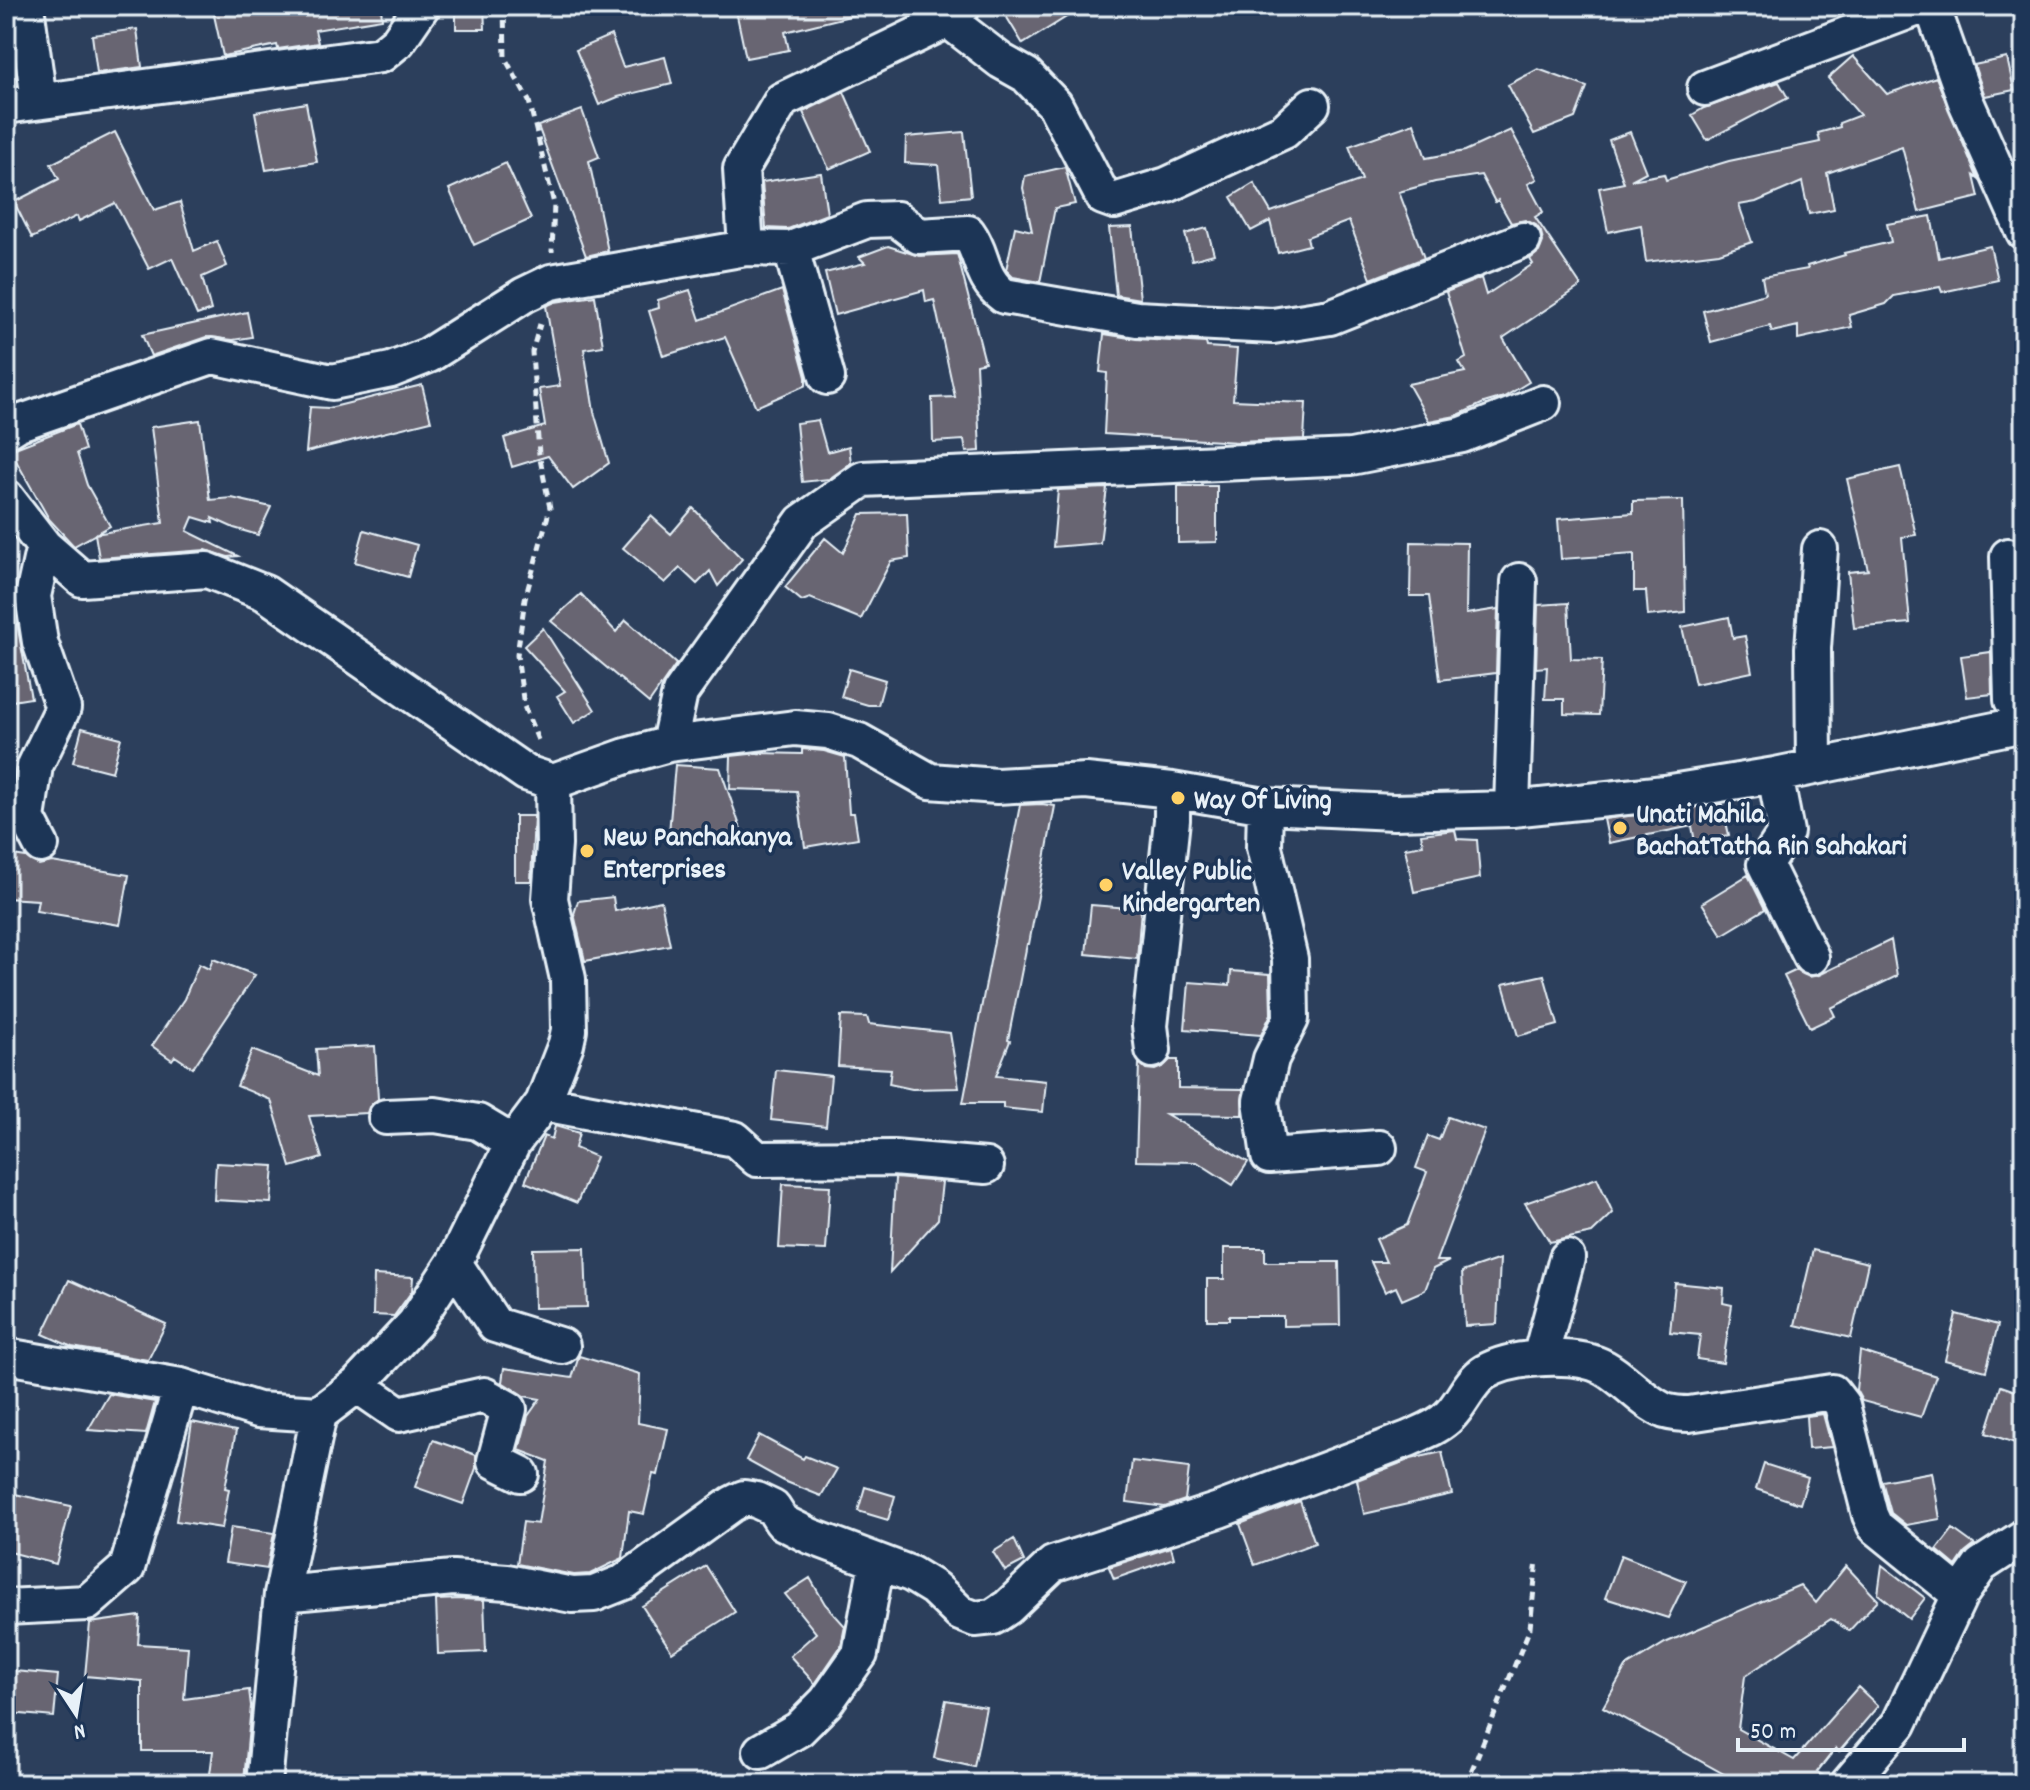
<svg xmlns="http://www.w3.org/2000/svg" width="2030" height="1790" font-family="Dekko,sans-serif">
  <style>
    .building { fill: #686572; stroke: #e8f1f8; stroke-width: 2 }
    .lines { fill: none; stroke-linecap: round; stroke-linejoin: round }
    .street-casing { stroke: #e8f1f8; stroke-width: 40 }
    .path { stroke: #e8f1f8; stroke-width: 5; stroke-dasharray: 8 6; stroke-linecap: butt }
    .street { stroke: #1d3557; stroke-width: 34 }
    .poi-dot { fill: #ffd166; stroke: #1d3557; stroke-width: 3 }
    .labels { text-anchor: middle; stroke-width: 7; stroke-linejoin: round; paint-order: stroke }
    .poi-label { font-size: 28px; font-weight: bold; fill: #e8f1f8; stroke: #1d3557; text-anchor: start }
  </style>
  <rect width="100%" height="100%" fill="#2c3f5c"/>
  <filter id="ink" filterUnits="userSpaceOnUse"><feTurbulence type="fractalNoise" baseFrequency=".0125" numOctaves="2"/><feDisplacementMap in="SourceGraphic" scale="16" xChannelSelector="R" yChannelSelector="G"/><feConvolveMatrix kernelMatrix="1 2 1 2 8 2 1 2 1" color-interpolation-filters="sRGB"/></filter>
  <g filter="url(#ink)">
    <path class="building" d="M 212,6 L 381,6 L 382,19 L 315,30 L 318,43 L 278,49 L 277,45 L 223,56 Z
      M 456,6 L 484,6 L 485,29 L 456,29 Z
      M 735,6 L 853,6 L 854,15 L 785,32 L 789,50 L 746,58 Z
      M 1000,6 L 1084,6 L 1023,44 Z
      M 137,29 L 142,67 L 97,73 L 92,35 Z
      M 611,35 L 623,67 L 665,57 L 672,84 L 618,97 L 599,105 L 576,50 Z
      M 1853,56 L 1887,94 L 1936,77 L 1978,179 L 1974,176 L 1979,197 L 1919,212 L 1902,147 L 1827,173 L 1834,209 L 1809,214 L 1802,182 L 1756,202 L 1739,205 L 1752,242 L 1719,253 L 1646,262 L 1641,225 L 1608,232 L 1599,188 L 1624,183 L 1609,140 L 1630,132 L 1646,172 L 1631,180 L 1664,174 L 1666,180 L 1729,161 L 1820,142 L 1818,133 L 1840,127 L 1839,123 L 1860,115 L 1828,78 Z
      M 2007,58 L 2014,90 L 1985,96 L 1974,65 Z
      M 1538,69 L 1587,87 L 1575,118 L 1534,134 L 1508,85 Z
      M 1779,82 L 1788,98 L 1707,140 L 1692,115 L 1704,108 Z
      M 844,92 L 870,151 L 829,169 L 803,112 Z
      M 306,103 L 317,162 L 266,170 L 255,112 Z
      M 582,110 L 599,157 L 589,161 L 608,251 L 586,256 L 538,126 Z
      M 1414,123 L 1426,158 L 1465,151 L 1511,130 L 1537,179 L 1528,184 L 1543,212 L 1535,217 L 1581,286 L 1503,338 L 1529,382 L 1504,397 L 1484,403 L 1456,416 L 1429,421 L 1408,384 L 1465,372 L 1459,362 L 1466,358 L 1446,292 L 1481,278 L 1486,295 L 1533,264 L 1530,259 L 1539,252 L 1543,242 L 1541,232 L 1536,225 L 1525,220 L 1511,223 L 1498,200 L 1495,202 L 1481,175 L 1435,182 L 1399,192 L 1424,258 L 1371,279 L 1349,221 L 1307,237 L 1309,245 L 1278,253 L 1270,221 L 1251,231 L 1231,197 L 1254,183 L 1271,212 L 1362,180 L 1349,146 Z
      M 115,132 L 154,210 L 180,202 L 194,251 L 217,241 L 227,266 L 202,277 L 211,310 L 197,315 L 172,258 L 149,269 L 115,203 L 79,221 L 77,216 L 32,238 L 14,202 L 59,179 L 51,164 Z
      M 964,132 L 971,196 L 942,199 L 938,165 L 905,163 L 906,137 Z
      M 506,163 L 531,219 L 474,245 L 449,189 Z
      M 1065,167 L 1075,204 L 1055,208 L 1040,282 L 1013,277 L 1006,270 L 1015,227 L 1032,231 L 1023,188 L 1025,176 Z
      M 821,173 L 827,214 L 788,229 L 766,228 L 762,182 Z
      M 1931,216 L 1939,258 L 1990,246 L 1998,280 L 1942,292 L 1940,287 L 1894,296 L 1886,304 L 1849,315 L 1852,327 L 1798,339 L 1798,326 L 1772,332 L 1770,326 L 1711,342 L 1703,311 L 1765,294 L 1762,277 L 1808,269 L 1807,266 L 1845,255 L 1844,253 L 1891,242 L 1887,224 Z
      M 1132,227 L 1140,299 L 1116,295 L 1109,228 Z
      M 1207,228 L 1214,254 L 1192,260 L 1185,234 Z
      M 888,246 L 919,256 L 957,254 L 958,257 L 985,362 L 976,364 L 980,451 L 966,452 L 964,440 L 933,442 L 932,398 L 955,397 L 934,300 L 926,302 L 924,290 L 835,315 L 825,273 L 865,263 L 859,257 Z
      M 690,290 L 700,320 L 782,290 L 806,377 L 806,385 L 756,407 L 725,337 L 663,356 L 649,311 L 659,308 L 658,300 Z
      M 595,296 L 603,346 L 584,349 L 594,412 L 609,463 L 573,489 L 548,456 L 512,467 L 504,438 L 545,426 L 539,389 L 560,386 L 546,306 L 555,302 Z
      M 247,312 L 252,337 L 233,340 L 206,337 L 151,356 L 142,335 Z
      M 1104,334 L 1136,339 L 1206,343 L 1207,347 L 1237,349 L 1233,400 L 1306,403 L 1304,439 L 1238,442 L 1104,434 L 1107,373 L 1100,372 Z
      M 422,385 L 431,421 L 306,452 L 310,407 L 329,408 Z
      M 200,420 L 210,500 L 232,498 L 271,507 L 258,535 L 234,528 L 212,518 L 213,523 L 193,517 L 187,531 L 238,556 L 228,557 L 206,550 L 99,558 L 95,534 L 163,523 L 151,427 Z
      M 818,420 L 827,452 L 849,446 L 851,463 L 829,479 L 802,482 L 796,423 Z
      M 77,424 L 85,450 L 77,453 L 87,485 L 110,526 L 74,546 L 49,519 L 10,450 Z
      M 1900,467 L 1916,535 L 1902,537 L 1910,623 L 1854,628 L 1848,572 L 1868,570 L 1847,479 Z
      M 1178,486 L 1217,486 L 1217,542 L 1178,543 Z
      M 1107,488 L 1100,543 L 1053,547 L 1058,490 Z
      M 1683,500 L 1685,612 L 1648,616 L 1646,591 L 1634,591 L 1634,554 L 1561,559 L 1558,519 L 1633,513 L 1633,501 Z
      M 693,508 L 742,559 L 718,586 L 710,571 L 697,584 L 680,568 L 665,583 L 623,548 L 651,516 L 671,534 Z
      M 907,513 L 909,558 L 891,561 L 861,619 L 810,598 L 802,601 L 785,587 L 825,538 L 843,553 L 861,514 Z
      M 364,530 L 417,545 L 408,577 L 355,562 Z
      M 1411,542 L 1467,543 L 1466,614 L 1498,609 L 1496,673 L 1440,680 L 1429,596 L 1410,596 Z
      M 581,594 L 616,632 L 626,620 L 676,664 L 649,703 L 551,621 Z
      M 1568,603 L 1571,659 L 1602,660 L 1599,715 L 1564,714 L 1564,699 L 1545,699 L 1547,667 L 1536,668 L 1538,605 Z
      M 1729,617 L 1733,638 L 1745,636 L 1752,672 L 1695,684 L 1682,627 Z
      M 17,624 L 31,698 L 6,702 L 6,625 Z
      M 543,628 L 595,710 L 574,723 L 557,696 L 565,691 L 524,646 Z
      M 1991,652 L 1992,694 L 1967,697 L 1961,656 Z
      M 849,669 L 885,680 L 878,705 L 868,705 L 841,697 Z
      M 82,728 L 121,738 L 112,772 L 73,762 Z
      M 802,749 L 824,751 L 845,757 L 849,813 L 854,813 L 858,838 L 805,847 L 797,791 L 730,789 L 731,756 L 759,753 L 802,754 Z
      M 675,765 L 720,768 L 743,835 L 669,833 Z
      M 1042,804 L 1055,806 L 1029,944 L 1027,944 L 1008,1040 L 1010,1041 L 996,1076 L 1046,1081 L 1043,1112 L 1003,1108 L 1003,1103 L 963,1103 L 1020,805 Z
      M 1722,804 L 1729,835 L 1695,842 L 1692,826 L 1609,843 L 1604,819 Z
      M 515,816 L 534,816 L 531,881 L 515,881 Z
      M 1455,830 L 1457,839 L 1477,840 L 1480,878 L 1414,892 L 1405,848 L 1423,845 L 1421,834 Z
      M 6,854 L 26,857 L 39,865 L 52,862 L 129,875 L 120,925 L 36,911 L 38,900 L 6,898 Z
      M 1748,875 L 1765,909 L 1722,935 L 1702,903 Z
      M 613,897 L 615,911 L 661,901 L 670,945 L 585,961 L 574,914 L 578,901 Z
      M 1091,905 L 1141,909 L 1137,959 L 1086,954 Z
      M 1891,940 L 1897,976 L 1831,1008 L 1835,1016 L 1810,1028 L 1784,976 L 1797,970 L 1809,977 L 1819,975 Z
      M 213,959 L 255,975 L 193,1068 L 175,1056 L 172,1060 L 152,1046 L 184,999 L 199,964 L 209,969 Z
      M 1231,971 L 1270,974 L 1271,1014 L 1261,1035 L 1185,1029 L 1189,982 L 1230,985 Z
      M 1544,975 L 1558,1025 L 1518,1036 L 1503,984 Z
      M 841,1016 L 867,1017 L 869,1024 L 950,1033 L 959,1088 L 912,1089 L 889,1084 L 891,1069 L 838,1066 Z
      M 375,1046 L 378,1099 L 369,1107 L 367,1113 L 309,1116 L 322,1158 L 291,1167 L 271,1100 L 237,1086 L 252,1050 L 318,1076 L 316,1049 Z
      M 1170,1060 L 1178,1060 L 1178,1088 L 1243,1089 L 1242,1115 L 1166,1114 L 1248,1162 L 1233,1185 L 1197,1162 L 1136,1161 L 1139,1063 L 1146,1069 L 1155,1070 L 1164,1066 Z
      M 776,1070 L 831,1076 L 826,1126 L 771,1120 Z
      M 1448,1117 L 1485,1130 L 1436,1261 L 1449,1261 L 1433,1269 L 1425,1290 L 1402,1300 L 1396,1287 L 1385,1292 L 1371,1262 L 1386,1262 L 1376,1239 L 1407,1225 L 1427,1172 L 1416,1168 L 1428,1136 L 1439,1140 Z
      M 555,1126 L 579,1133 L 575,1148 L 596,1157 L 577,1203 L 525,1182 L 544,1136 L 552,1139 Z
      M 216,1163 L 274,1166 L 271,1203 L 214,1200 Z
      M 895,1178 L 942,1182 L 938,1219 L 890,1272 Z
      M 1597,1178 L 1613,1213 L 1592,1233 L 1550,1242 L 1525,1203 Z
      M 783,1184 L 830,1186 L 826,1250 L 779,1248 Z
      M 585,1248 L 587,1307 L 534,1308 L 533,1249 Z
      M 1224,1248 L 1265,1248 L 1265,1262 L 1339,1262 L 1340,1325 L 1283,1326 L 1283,1316 L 1229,1316 L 1229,1320 L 1207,1320 L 1207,1279 L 1224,1279 Z
      M 1813,1250 L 1868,1263 L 1851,1338 L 1795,1325 Z
      M 1500,1259 L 1497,1324 L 1465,1326 L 1462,1272 Z
      M 374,1275 L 413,1277 L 412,1291 L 394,1316 L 373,1315 Z
      M 69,1280 L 166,1324 L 148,1360 L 72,1347 L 43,1334 Z
      M 1675,1283 L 1724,1288 L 1723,1303 L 1732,1305 L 1723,1363 L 1697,1359 L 1700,1335 L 1670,1332 Z
      M 1956,1314 L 1998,1325 L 1986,1371 L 1945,1360 Z
      M 1860,1351 L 1936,1376 L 1921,1417 L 1862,1401 L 1856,1390 Z
      M 579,1356 L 640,1374 L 638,1423 L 668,1429 L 658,1475 L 653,1474 L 644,1514 L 629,1511 L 623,1558 L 590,1574 L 574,1575 L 517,1564 L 523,1522 L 538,1524 L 548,1461 L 519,1450 L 528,1416 L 540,1399 L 524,1396 L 502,1382 L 504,1368 L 572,1378 Z
      M 2001,1386 L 2024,1394 L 2024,1446 L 1986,1433 Z
      M 109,1394 L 155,1402 L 146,1434 L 88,1430 Z
      M 1823,1414 L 1832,1447 L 1808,1449 L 1806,1416 Z
      M 192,1422 L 236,1431 L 225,1488 L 229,1489 L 222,1528 L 176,1521 Z
      M 759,1435 L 803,1459 L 805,1456 L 837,1469 L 821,1496 L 784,1481 L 746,1460 Z
      M 433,1440 L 476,1455 L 476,1468 L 463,1504 L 415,1487 Z
      M 1442,1452 L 1452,1494 L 1364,1514 L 1357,1480 L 1411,1459 Z
      M 1132,1461 L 1189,1468 L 1185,1500 L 1165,1507 L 1127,1502 Z
      M 1764,1464 L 1808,1478 L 1800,1504 L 1756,1489 Z
      M 1932,1472 L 1940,1519 L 1906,1525 L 1891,1513 L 1882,1481 Z
      M 865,1487 L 895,1496 L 888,1520 L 858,1511 Z
      M 15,1494 L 71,1506 L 56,1564 L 6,1551 L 6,1528 Z
      M 1300,1501 L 1315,1543 L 1255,1565 L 1240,1524 Z
      M 231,1527 L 274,1533 L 267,1569 L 225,1563 Z
      M 1953,1529 L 1975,1545 L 1965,1553 L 1956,1566 L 1937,1550 Z
      M 1014,1539 L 1024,1561 L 1005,1571 L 993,1552 Z
      M 1171,1547 L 1174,1558 L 1114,1579 L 1109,1567 Z
      M 1621,1555 L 1686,1581 L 1668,1618 L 1605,1598 Z
      M 1882,1565 L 1925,1598 L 1909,1619 L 1878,1594 Z
      M 706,1566 L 735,1612 L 672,1652 L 642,1606 Z
      M 1846,1566 L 1878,1600 L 1849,1631 L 1831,1619 L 1745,1676 L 1738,1729 L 1794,1760 L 1858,1687 L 1878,1706 L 1839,1752 L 1836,1748 L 1817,1772 L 1829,1779 L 1829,1784 L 1742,1784 L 1603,1707 L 1626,1667 L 1665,1643 L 1800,1585 L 1816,1603 Z
      M 810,1578 L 825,1604 L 845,1626 L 841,1646 L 815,1684 L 790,1656 L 816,1633 L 785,1594 Z
      M 461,1599 L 484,1600 L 486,1652 L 438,1654 L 436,1600 Z
      M 140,1616 L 138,1644 L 188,1647 L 184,1699 L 249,1690 L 251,1706 L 244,1780 L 210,1774 L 213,1751 L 142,1751 L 142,1681 L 85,1676 L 90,1623 Z
      M 14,1671 L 58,1675 L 54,1717 L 10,1713 Z
      M 946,1700 L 986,1707 L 974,1767 L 934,1758 Z"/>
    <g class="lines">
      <g class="street-casing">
        <path id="street" d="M 26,6 L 39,100
          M 1932,6 L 1966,102 L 2024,232
          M 948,20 L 1001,61 L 1026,75 L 1055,105 L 1103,197 L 1114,201 L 1167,185 L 1284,131 L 1312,105
          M 1705,88 L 1923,6
          M 6,106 L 381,55 L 398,41 L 422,6
          M 746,248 L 741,169 L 782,100 L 948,20 L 963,6
          M 791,249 L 827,377
          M 6,431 L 19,423 L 212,356 L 332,382 L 391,370 L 429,355 L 524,295 L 551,282 L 746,248 L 791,249 L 867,220 L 897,219 L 919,236 L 968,233 C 984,255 979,278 1004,296 L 1137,319 L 1273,326 L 1330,317 L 1523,240
          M 6,497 L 44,546 L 82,579 L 207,570 L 265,593 L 526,773 L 553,782
          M 2008,556 L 2012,700 L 2024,714
          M 669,744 L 680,693 L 802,522 L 863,479 L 1351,457 L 1462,435 L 1543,403
          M 1814,767 L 1813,648 L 1820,549
          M 1775,775 L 1786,832 L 1765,864 L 1811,957
          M 1265,806 L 1264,847 L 1290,959 L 1291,1019 L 1271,1059 L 1261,1101 L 1269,1156 L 1379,1148
          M 1512,809 L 1519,581
          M 41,845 L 27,818 L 35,766 L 63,708 L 40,642 L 33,596 L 44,546
          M 1153,1050 L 1150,1026 L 1172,820 L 1172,790
          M 543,1103 L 735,1139 L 757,1159 L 893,1158 L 986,1166
          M 386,1117 L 435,1115 L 478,1122 L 513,1143
          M 454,1263 L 495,1325 L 562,1346
          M 6,1356 L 181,1386 L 258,1410 L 319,1414 L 357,1385 L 415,1323 L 454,1263 L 513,1143 L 543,1103 L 566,1044 L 569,1030 L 568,979 L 550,899 L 554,845 L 553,782 L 626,756 L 669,744 L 795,728 L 828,731 L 859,741 L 930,781 L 997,786 L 1086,781 L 1172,790 L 1265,806 L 1394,812 L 1512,809 L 1665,793 L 1775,775 L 2024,724
          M 1540,1358 L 1567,1258
          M 357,1385 L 399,1414 L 484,1395 L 509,1409 L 495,1461 L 521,1474
          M 282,1594 L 453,1578 L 507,1582 L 572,1595 L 594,1594 L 624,1582 L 732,1504 L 744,1498 L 756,1500 L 773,1508 L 782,1522 L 810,1536 L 911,1574 L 934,1588 L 960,1613 L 975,1619 L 993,1617 L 1008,1607 L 1053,1564 L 1219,1510 L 1408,1439 C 1423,1432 1439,1427 1450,1415 C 1462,1403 1470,1381 1485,1372 C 1513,1356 1576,1352 1605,1368 C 1625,1379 1643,1402 1665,1411 C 1672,1413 1682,1414 1689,1414 L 1832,1392 L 1842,1405 L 1870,1515 L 1875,1526 L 1960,1595
          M 6,1607 L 87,1603 L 127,1568 L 181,1386
          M 761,1751 L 799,1729 L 826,1702 L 860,1654 L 877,1562
          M 264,1784 L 282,1594 L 319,1414
          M 1848,1784 L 1899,1724 L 1960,1595 L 1981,1565 L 2024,1537"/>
      </g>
      <path class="path" d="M 504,6 L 505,58 L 529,101 L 554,204 L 552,252
        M 538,740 L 524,706 L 517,655 L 525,599 L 550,508 L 539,454 L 532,352 L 540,324
        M 1466,1784 L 1530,1628 L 1537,1559"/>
      <use href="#street" class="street"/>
    </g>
  </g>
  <g class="poi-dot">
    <circle cx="1178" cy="798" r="8"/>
    <circle cx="1620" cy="828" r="8"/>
    <circle cx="587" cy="851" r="8"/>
    <circle cx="1106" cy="885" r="8"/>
  </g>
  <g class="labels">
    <g class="poi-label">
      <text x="1194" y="808">Way Of Living</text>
      <text x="1636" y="822">Unati Mahila<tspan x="1636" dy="32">BachatTatha Rin Sahakari</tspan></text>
      <text x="603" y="845">New Panchakanya<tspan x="603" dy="32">Enterprises</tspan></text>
      <text x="1122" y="879">Valley Public<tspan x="1122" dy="32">Kindergarten</tspan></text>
    </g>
  </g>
  <rect width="2030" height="1790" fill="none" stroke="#1d3557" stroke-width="32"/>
  <rect x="16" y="16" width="1998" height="1758" fill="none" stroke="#e8f1f8" stroke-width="3" filter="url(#ink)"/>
  <g transform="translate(76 1714) rotate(168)" stroke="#1d3557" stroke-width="6" paint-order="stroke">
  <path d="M0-6L14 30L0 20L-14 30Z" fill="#e8f1f8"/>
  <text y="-12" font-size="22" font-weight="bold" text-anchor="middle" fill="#e8f1f8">N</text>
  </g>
  <path d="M1738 1738v12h226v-12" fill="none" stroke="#e8f1f8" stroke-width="4"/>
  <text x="1750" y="1738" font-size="24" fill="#e8f1f8" stroke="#1d3557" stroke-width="6" paint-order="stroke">50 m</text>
</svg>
